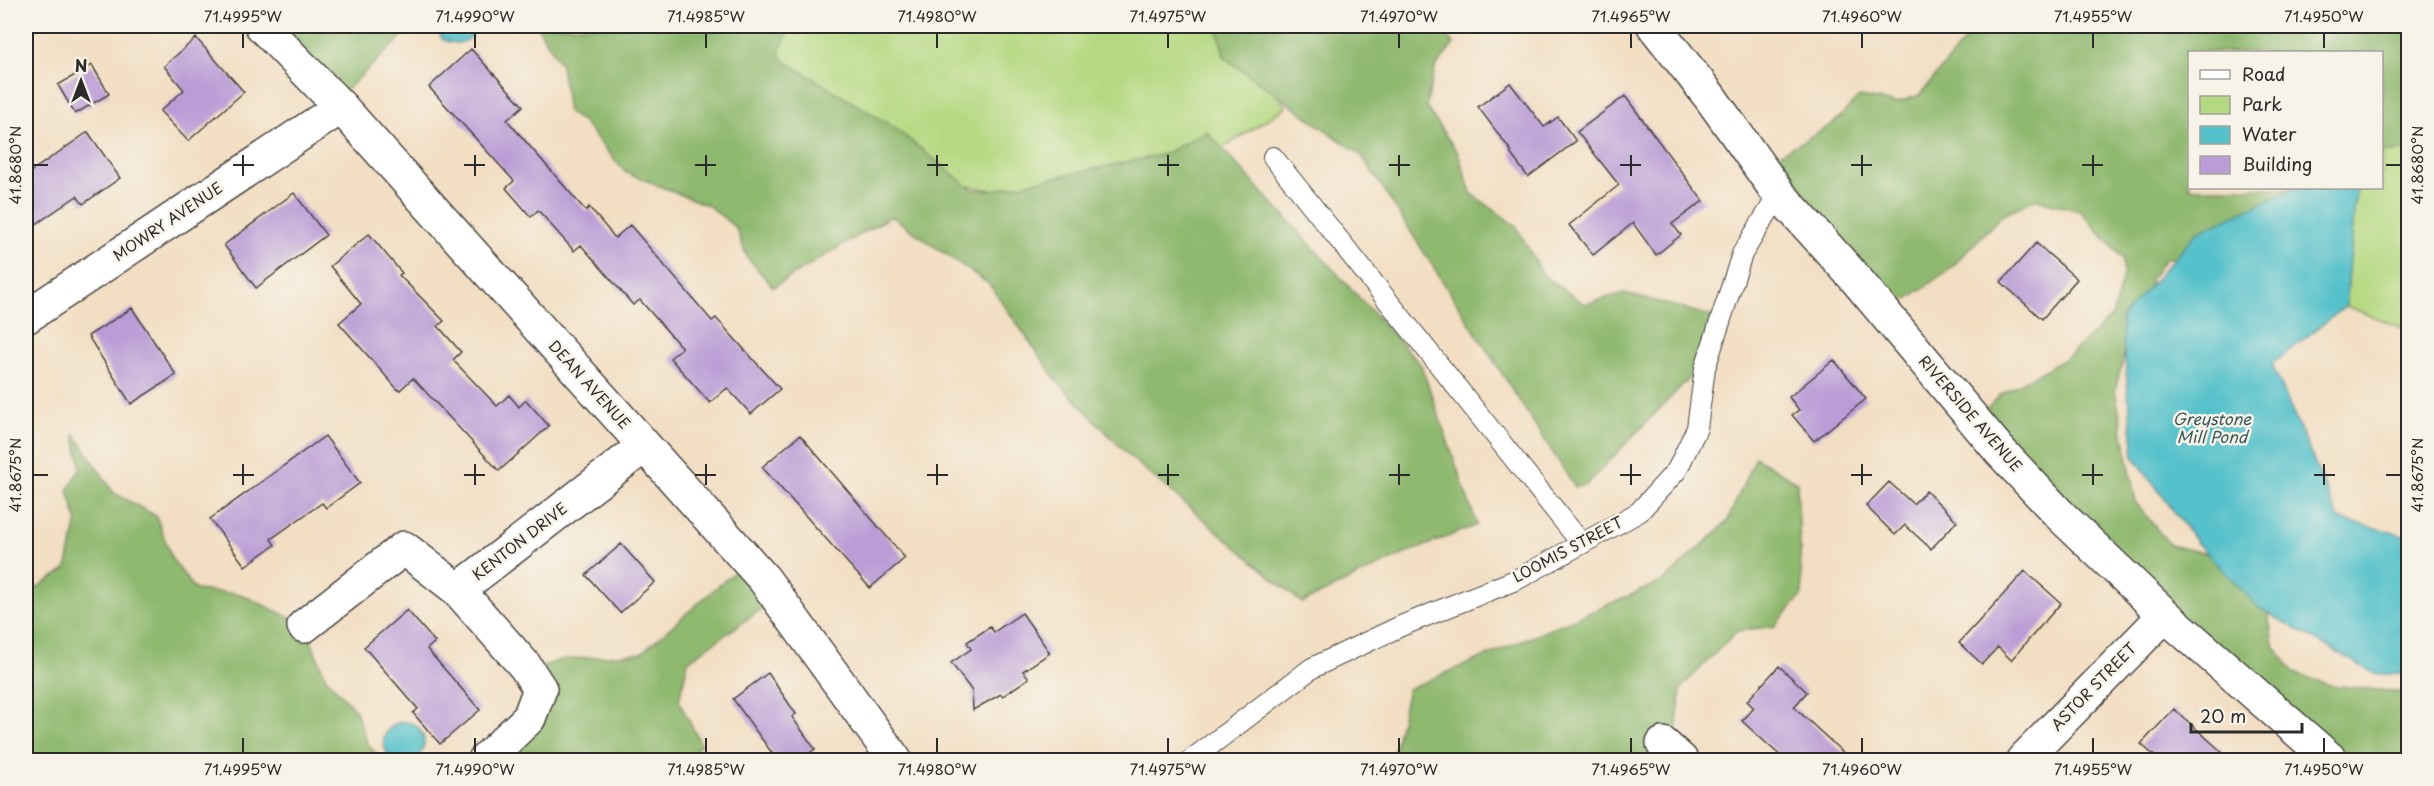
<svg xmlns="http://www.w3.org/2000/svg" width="2434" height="786" font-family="'Playpen Sans',sans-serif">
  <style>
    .green { fill: #b5d982; stroke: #708256; stroke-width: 1.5 }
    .forest { fill: #90b970; stroke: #5e724e; stroke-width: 1.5 }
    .water { fill: #54c1cb; stroke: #40767b; stroke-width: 1.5 }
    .building { fill: #ba9cd6 }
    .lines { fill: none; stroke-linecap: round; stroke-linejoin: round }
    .lane-casing { stroke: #494642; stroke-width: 22 }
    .street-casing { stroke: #494642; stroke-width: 36 }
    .secondary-casing { stroke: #494642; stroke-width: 36 }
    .lane { stroke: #fff; stroke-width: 20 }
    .street { stroke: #fff; stroke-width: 33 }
    .secondary { stroke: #fff; stroke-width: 33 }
    .ticks { fill: none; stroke: #2b2b2b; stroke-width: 2 }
    .labels { text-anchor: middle; stroke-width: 5; stroke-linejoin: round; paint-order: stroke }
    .street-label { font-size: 15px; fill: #2b2b2b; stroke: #f7f3e8 }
    .water-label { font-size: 16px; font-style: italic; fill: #37585b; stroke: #f7f3e8 }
    .neatline { fill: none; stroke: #2b2b2b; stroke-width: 2 }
    .ticks-label { font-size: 15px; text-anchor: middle; fill: #2b2b2b }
  </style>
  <rect width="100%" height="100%" fill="#f7f3e8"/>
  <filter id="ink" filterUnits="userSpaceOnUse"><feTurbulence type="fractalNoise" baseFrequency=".0167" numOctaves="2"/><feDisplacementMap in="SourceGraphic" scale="12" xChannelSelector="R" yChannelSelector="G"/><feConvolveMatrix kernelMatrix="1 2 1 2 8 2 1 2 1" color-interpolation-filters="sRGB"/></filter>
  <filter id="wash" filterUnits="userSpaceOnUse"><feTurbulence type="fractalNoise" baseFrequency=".008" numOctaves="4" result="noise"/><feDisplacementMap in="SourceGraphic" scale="24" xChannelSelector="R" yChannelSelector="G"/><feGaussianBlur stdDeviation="1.35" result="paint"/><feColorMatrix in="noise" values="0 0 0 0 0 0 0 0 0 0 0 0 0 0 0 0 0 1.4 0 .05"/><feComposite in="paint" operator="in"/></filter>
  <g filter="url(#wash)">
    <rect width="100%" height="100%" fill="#f2dec2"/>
    <path class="green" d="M 780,26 L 1223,26 L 1286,107 L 1202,162 L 1033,196 L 949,183 L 847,128 L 761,40 Z
      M 2408,26 L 2408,330 L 2346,306 L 2356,188 L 2382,188 L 2382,52 Z"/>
    <path class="forest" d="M 283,26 L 413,26 L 341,95 Z
      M 537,26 L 791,26 L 779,51 L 784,61 L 892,126 L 973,190 L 994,190 L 1165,154 L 1206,131 L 1421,365 L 1477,525 L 1397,557 L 1302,603 L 1129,456 L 1057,381 L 990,285 L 891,216 L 773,287 L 747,257 L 736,228 L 709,206 L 625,172 L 583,122 L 568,112 L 561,65 Z
      M 1213,26 L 1438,26 L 1454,44 L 1435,68 L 1426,107 L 1458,153 L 1471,193 L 1516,226 L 1543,275 L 1585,304 L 1624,293 L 1719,318 L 1697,370 L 1586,485 L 1575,487 L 1362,156 L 1225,58 L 1218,32 Z
      M 1976,26 L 2408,26 L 2408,150 L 2382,153 L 2382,52 L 2190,52 L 2190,188 L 2309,188 L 2239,254 L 2166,258 L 2150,279 L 2147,329 L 2124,355 L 2115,390 L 2136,503 L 2170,545 L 2245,563 L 2266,598 L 2273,644 L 2294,673 L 2330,685 L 2408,693 L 2408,760 L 2318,760 L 1970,428 L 2000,395 L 2068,357 L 2112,316 L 2123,277 L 2123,259 L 2080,211 L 2035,199 L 2002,215 L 1950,269 L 1879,319 L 1753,169 L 1833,124 L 1859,97 L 1896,103 L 1920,95 Z
      M 74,433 L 114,493 L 156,516 L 172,559 L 195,590 L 240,594 L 304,624 L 326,678 L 356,711 L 368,745 L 382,760 L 26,760 L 26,595 L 66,569 L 77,521 L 68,490 L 81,467 Z
      M 1755,457 L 1797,482 L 1802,595 L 1775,626 L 1737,631 L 1681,688 L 1673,760 L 1392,760 L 1408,689 L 1664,581 L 1727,522 Z
      M 748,560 L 777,598 L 688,661 L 679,701 L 701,744 L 686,760 L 490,760 L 541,711 L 527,673 L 560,660 L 641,653 Z"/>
    <path class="water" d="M 436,26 L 476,26 C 472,43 457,47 442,39 Z
      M 2296,188 L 2356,188 L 2346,306 L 2272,364 L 2339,519 L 2408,536 L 2408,672 L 2377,675 L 2259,608 L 2197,543 L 2134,457 L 2121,318 L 2197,232 Z
      M384 742a20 20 0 1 1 40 0a20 20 0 1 1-40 0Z"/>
    <g id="blocks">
      <path class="building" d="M 196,38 L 244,92 L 188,141 L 160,111 L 184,90 L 164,66 Z
        M 471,49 L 523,106 L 507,120 L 586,211 L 589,207 L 615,238 L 630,225 L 712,321 L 716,318 L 780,389 L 751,414 L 727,388 L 710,403 L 670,358 L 682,348 L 640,300 L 633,305 L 581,245 L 574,251 L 538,210 L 531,217 L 506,188 L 514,181 L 429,87 Z
        M 92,65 L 109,94 L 75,114 L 58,85 Z
        M 1510,83 L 1544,127 L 1558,117 L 1576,141 L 1528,177 L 1510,153 L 1512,152 L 1478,107 Z
        M 1625,96 L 1703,201 L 1672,224 L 1681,235 L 1656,255 L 1633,223 L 1593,255 L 1569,225 L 1619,185 L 1577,132 Z
        M 88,132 L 120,178 L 83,204 L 77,196 L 26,231 L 26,175 Z
        M 294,193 L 326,235 L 256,288 L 224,245 Z
        M 369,234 L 402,273 L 399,275 L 444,321 L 438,326 L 461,352 L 453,360 L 497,406 L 509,395 L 519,407 L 526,400 L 549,426 L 499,471 L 413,378 L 399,391 L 339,323 L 361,304 L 330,266 Z
        M 2036,243 L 2077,279 L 2042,319 L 2001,282 Z
        M 132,308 L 176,375 L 131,404 L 88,336 Z
        M 1834,360 L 1866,399 L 1814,441 L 1792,415 L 1799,410 L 1789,397 Z
        M 800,435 L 905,558 L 870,588 L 762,467 Z
        M 325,436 L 360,483 L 326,508 L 322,503 L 271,539 L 275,545 L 245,566 L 210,519 Z
        M 1889,482 L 1913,504 L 1926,491 L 1957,521 L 1931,549 L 1905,525 L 1895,535 L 1866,506 Z
        M 621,544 L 655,582 L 620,613 L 586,575 Z
        M 2025,571 L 2061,603 L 2011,660 L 1998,647 L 1982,664 L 1959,643 Z
        M 407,610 L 435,642 L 427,649 L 480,710 L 440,744 L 413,713 L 418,709 L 364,647 Z
        M 1022,613 L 1050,653 L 1023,671 L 1029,678 L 1003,696 L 1001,694 L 973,710 L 972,691 L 951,663 L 971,649 L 967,642 L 990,627 L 994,632 Z
        M 1779,666 L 1807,692 L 1794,707 L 1851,760 L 1785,760 L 1742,721 L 1754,708 L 1747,701 Z
        M 768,673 L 796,714 L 792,717 L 815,749 L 800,760 L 777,760 L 733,699 Z
        M 2174,709 L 2231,760 L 2159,760 L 2141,744 Z"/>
    </g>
  </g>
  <g filter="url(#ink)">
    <use href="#blocks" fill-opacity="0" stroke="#494642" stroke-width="1.5"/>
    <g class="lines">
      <g class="lane-casing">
        <path id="lane" d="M 1273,157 L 1582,544
          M 1191,760 L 1312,668 L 1401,626 L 1518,579 L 1639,512 L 1677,470 L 1697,428 L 1705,368 L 1742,254 L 1779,194"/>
      </g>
      <g class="street-casing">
        <path id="street" d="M 1654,26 L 1710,97 L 1779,194 L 1855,278 L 2000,451 L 2061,516 L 2165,615 L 2331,760
          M 26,317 L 341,107
          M 458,590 L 644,446
          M 304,626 L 404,548 L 458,590 L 525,666 L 540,689 L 529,718 L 485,760
          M 1663,744 L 1681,760
          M 2023,760 L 2165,615"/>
      </g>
      <g class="secondary-casing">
        <path id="secondary" d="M 262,26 L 341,107 L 764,579 L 895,760"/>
      </g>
      <use href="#lane" class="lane"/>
      <use href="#street" class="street"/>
      <use href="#secondary" class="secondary"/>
    </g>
  </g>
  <path class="ticks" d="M 243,33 L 243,48M 475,33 L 475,48M 706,33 L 706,48M 937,33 L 937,48M 1168,33 L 1168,48M 1399,33 L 1399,48M 1631,33 L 1631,48M 1862,33 L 1862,48M 2093,33 L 2093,48M 2324,33 L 2324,48M 243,155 L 243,176M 475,155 L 475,176M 706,155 L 706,176M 937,155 L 937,176M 1168,155 L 1168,176M 1399,155 L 1399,176M 1631,155 L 1631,176M 1862,155 L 1862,176M 2093,155 L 2093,176M 33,165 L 48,165M 233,165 L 254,165M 464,165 L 485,165M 695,165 L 716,165M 927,165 L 948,165M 1158,165 L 1179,165M 1389,165 L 1410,165M 1620,165 L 1641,165M 1851,165 L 1872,165M 2082,165 L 2103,165M 2386,165 L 2401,165M 243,464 L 243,485M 475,464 L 475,485M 706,464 L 706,485M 937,464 L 937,485M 1168,464 L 1168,485M 1399,464 L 1399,485M 1631,464 L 1631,485M 1862,464 L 1862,485M 2093,464 L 2093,485M 2324,464 L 2324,485M 33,475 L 48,475M 233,475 L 254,475M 464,475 L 485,475M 695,475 L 716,475M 927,475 L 948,475M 1158,475 L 1179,475M 1389,475 L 1410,475M 1620,475 L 1641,475M 1851,475 L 1872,475M 2082,475 L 2103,475M 2314,475 L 2335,475M 2386,475 L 2401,475M 243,738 L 243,753M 475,738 L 475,753M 706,738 L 706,753M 937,738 L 937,753M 1168,738 L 1168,753M 1399,738 L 1399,753M 1631,738 L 1631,753M 1862,738 L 1862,753M 2093,738 L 2093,753M 2324,738 L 2324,753"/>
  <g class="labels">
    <g class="street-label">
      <text transform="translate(168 222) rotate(-34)" y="5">MOWRY AVENUE</text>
      <text transform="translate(589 385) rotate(48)" y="5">DEAN AVENUE</text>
      <text transform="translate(1970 414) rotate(49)" y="5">RIVERSIDE AVENUE</text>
      <text transform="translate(520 542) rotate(-38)" y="5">KENTON DRIVE</text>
      <text transform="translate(1568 550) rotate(-28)" y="5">LOOMIS STREET</text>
      <text transform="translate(2094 687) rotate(-46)" y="5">ASTOR STREET</text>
    </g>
    <g class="water-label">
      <text x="2212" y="425">Greystone<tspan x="2212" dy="18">Mill Pond</tspan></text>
    </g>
  </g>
  <rect width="2434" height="786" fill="none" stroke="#f7f3e8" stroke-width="66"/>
  <rect x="2188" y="51" width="195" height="138" fill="#f7f3e8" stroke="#a5a39c" stroke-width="1.5"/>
  <rect x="2200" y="70" width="30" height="9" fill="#ffffff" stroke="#a5a39c" stroke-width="1.5"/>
  <text x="2242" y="81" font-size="18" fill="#2b2b2b">Road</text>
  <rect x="2200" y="96" width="30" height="18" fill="#b5d982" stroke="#a5a39c" stroke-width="1.5"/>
  <text x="2242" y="111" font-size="18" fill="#2b2b2b">Park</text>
  <rect x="2200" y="126" width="30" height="18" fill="#54c1cb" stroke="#a5a39c" stroke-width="1.5"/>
  <text x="2242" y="141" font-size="18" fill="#2b2b2b">Water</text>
  <rect x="2200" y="156" width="30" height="18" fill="#ba9cd6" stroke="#a5a39c" stroke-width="1.5"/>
  <text x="2242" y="171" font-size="18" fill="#2b2b2b">Building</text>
  <g transform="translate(81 81)" stroke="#f7f3e8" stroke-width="4.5" paint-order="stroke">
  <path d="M0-4.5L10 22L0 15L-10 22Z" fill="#2b2b2b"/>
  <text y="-9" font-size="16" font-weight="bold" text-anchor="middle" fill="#2b2b2b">N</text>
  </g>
  <path d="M2191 723v9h111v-9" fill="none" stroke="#2b2b2b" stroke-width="3"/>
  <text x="2200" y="723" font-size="18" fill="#2b2b2b" stroke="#f7f3e8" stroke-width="4.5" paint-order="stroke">20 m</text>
  <rect x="33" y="33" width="2368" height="720" class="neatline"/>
  <g class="ticks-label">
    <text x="243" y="22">71.4995°W</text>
    <text x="475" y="22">71.4990°W</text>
    <text x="706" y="22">71.4985°W</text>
    <text x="937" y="22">71.4980°W</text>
    <text x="1168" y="22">71.4975°W</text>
    <text x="1399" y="22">71.4970°W</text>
    <text x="1631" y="22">71.4965°W</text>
    <text x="1862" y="22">71.4960°W</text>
    <text x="2093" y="22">71.4955°W</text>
    <text x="2324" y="22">71.4950°W</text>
    <text transform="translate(16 165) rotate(-90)" y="5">41.8680°N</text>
    <text transform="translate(2418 165) rotate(-90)" y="5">41.8680°N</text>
    <text transform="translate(16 475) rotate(-90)" y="5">41.8675°N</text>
    <text transform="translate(2418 475) rotate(-90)" y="5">41.8675°N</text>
    <text x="243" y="775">71.4995°W</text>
    <text x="475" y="775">71.4990°W</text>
    <text x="706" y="775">71.4985°W</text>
    <text x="937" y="775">71.4980°W</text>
    <text x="1168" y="775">71.4975°W</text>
    <text x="1399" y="775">71.4970°W</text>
    <text x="1631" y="775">71.4965°W</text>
    <text x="1862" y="775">71.4960°W</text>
    <text x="2093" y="775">71.4955°W</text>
    <text x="2324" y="775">71.4950°W</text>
  </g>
</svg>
